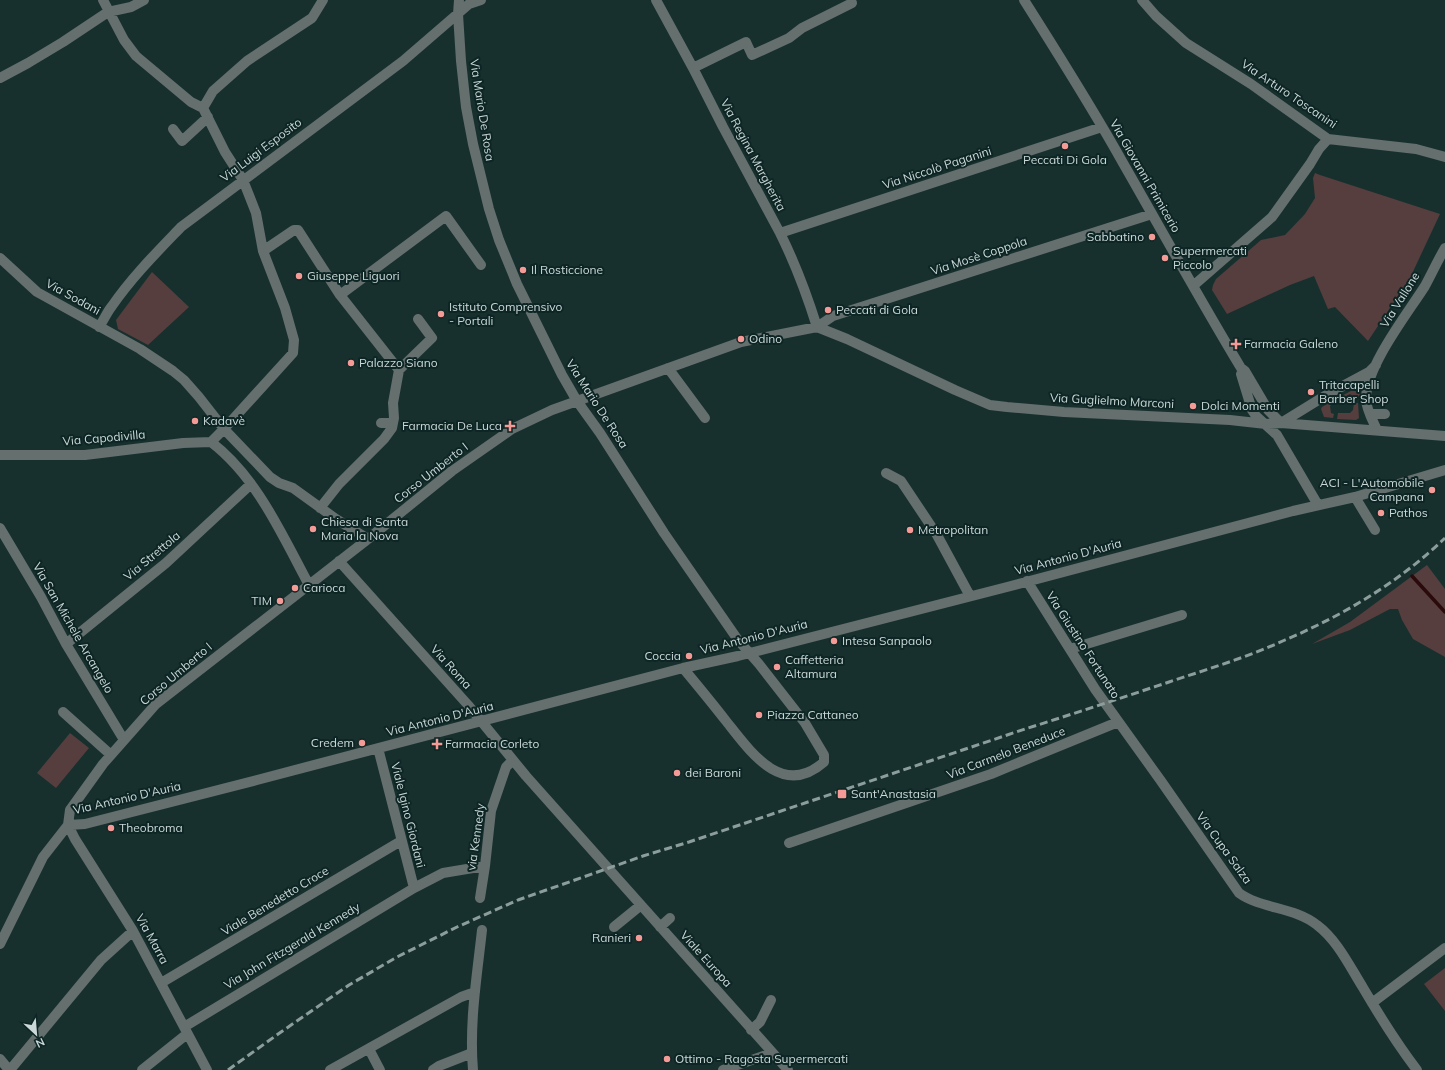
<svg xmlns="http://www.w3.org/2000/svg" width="1445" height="1070" font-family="Mulish,sans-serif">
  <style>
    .green { fill: #553e3d }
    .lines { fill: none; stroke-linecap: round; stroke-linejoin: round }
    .stream { stroke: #2a0a0b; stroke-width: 3.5 }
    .minor { stroke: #646f6e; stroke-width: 10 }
    .rail { stroke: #8c9e9c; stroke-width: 3; stroke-dasharray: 8 4; stroke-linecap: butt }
    .poi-dot { fill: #f59b97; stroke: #0d2625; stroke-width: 1.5 }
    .labels { text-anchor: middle; stroke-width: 4; stroke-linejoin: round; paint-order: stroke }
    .street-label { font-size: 12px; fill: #cad8d7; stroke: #0d2625 }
    .poi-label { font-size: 12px; fill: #cad8d7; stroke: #0d2625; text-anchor: start }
  </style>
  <rect width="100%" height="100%" fill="#17302e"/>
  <path class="green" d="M 1315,173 L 1320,175 L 1440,214 L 1410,278 L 1368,341 L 1335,307 L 1328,309 L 1314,276 L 1290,285 L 1227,314 L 1212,290 L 1213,285 L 1216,279 L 1261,240 L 1285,235 L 1305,214 L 1315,198 L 1313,178 Z
    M 152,272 L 189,307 L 148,345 L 118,329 L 116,320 Z
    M 1360,386 L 1362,387 L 1359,397 L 1355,398 L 1350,394 L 1339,400 L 1338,398 Z
    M 1334,400 L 1335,402 L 1330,406 L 1331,413 L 1334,414 L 1333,418 L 1324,417 L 1321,409 L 1322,407 Z
    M 1354,403 L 1358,403 L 1359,418 L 1356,420 L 1337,419 L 1338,413 L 1350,413 L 1353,410 Z
    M 1427,565 L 1445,589 L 1445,657 L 1413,639 L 1402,620 L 1398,609 L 1390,609 L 1350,630 L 1312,644 L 1350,622 Z
    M 70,733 L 89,748 L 56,788 L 37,773 Z
    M 1445,968 L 1445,1011 L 1424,984 Z"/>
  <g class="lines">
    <path class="stream" d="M 1412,576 L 1445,612"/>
    <path class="minor" d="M 459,0 L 458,14 L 461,61 L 466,107 L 473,144 L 489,209 L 499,240 L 517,284 L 562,375 L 577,401 L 600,433 L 664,533 L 738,640 L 759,664 L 805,723 L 824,755 L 824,762 C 782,799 750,751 726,721 C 712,703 698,686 683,668
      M 656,0 L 693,68 L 723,127 L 780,233 C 795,263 807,295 817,327 L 833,316 L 1152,214
      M 1024,0 C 1058,54 1092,107 1123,163 C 1162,231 1200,300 1241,368 L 1245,371 L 1268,410 L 1281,423 L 1328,394 L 1369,372 L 1376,365
      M 1142,0 L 1156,16 L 1186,43 L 1251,84 L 1328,139 L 1416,149 L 1445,157
      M 693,68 L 746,42 L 752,55 L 789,38 L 802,28 L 852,3
      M 0,78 L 28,63 L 63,42 L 108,12 L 131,7 L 144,0
      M 203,108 L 213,91 L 247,61 L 312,18 L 323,0
      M 173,129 L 182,141 L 208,117
      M 780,233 L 1102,127
      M 263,251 L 291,232 L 294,230 L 298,230 L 340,295 L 399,370 L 393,403 L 394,418 L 392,428 L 384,439 L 339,484 L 320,508
      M 0,258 L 37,292 L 140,349 L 173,371 L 184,380 L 199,397 L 224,429 L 293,353 L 294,340 L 285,308 L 263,251 L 256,213 L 243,180 L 225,152 L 203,108 L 191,102 L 136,56 L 124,40 L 103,0
      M 1193,286 L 1272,217 L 1310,164 L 1319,149 L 1328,139
      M 340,295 L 446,216 L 481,265
      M 99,327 C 104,320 107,312 112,306 C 132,277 157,252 181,227 L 403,61 L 469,4 L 481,0
      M 668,368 L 705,418
      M 399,370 L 432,338 L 418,319
      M 1241,374 L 1252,410 L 1256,416 L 1277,435 L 1318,505
      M 1370,414 L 1385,414
      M 381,423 L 393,423
      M 1377,430 C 1373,421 1366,409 1366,399 C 1366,366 1408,313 1425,286 C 1432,273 1438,260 1445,248
      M 0,455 L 85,455 L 183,443 L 211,442
      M 886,473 L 901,481 L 937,535 L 970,596
      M 1355,497 L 1375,530
      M 0,528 L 41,597 L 66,644 L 124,740
      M 339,561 L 468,705 L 526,776 L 788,1070
      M 1027,581 L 1095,689 L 1161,781 L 1239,893 C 1261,909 1295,907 1317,925 C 1337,940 1349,965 1362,986 C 1379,1015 1397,1044 1417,1070
      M 309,585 C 282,535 257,477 211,442 L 224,429 L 270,477 L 279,483 L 293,488 L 336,519 L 368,539
      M 66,644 L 166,563 L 251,484
      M 1070,649 L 1182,615
      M 63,712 L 111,755
      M 378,748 L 414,888
      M 68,825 L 70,810 L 103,764 L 156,704 L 368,539 L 452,471 L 512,429 L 552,410 L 741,342 L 817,327 L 847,339 L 955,390 L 990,405 L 1007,407 L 1064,412 L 1230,420 L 1266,424 L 1281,423 L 1445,436
      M 68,825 L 85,824 L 257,780 L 683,668 L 738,656 L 1007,587 L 1293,511 L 1355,497 L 1445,470
      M 68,825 L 75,839 L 133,931 L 207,1070
      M 789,843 L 991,774 L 1118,722
      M 480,898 L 485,866 L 491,811 L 506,767 L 513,760
      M 614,927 L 641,905
      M 660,927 L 670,918
      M 0,944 L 43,857 L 68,825
      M 161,983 L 401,841
      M 1372,1003 L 1445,948
      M 184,1027 L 414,888 L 443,873 L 485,866
      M 751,1030 L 760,1022 L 771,1000
      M 369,1049 L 380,1070
      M 0,1059 L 9,1070
      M 10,1070 L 101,960 L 133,931
      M 142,1070 L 187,1034
      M 330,1070 L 461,997 L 475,992
      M 433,1070 L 439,1066 L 472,1053
      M 473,1070 C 469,1023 477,976 482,930
      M 723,1070 L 772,1053"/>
    <path class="rail" d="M 228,1070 L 281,1032 L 349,985 L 397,957 L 457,927 L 518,900 L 643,856 L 689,842 L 1025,729 C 1073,714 1121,698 1169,682 C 1208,669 1248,657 1285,640 C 1344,615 1399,582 1445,538"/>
  </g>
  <g class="poi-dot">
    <circle cx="1065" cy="146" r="4"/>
    <circle cx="1152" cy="237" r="4"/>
    <circle cx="1165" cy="258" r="4"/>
    <circle cx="523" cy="270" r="4"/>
    <circle cx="299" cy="276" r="4"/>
    <circle cx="828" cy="310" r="4"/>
    <circle cx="441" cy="314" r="4"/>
    <circle cx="741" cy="339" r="4"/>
    <path d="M1234 338h4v4h4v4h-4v4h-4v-4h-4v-4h4z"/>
    <circle cx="351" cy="363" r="4"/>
    <circle cx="1311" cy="392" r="4"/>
    <circle cx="1193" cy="406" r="4"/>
    <circle cx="195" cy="421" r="4"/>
    <path d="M508 420h4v4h4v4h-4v4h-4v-4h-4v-4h4z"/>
    <circle cx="1432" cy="490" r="4"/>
    <circle cx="1381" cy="513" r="4"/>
    <circle cx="313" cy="529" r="4"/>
    <circle cx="910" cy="530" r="4"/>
    <circle cx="295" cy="588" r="4"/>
    <circle cx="280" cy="601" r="4"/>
    <circle cx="834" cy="641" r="4"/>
    <circle cx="689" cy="656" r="4"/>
    <circle cx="777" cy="667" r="4"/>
    <circle cx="759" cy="715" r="4"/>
    <circle cx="362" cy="743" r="4"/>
    <path d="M435 738h4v4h4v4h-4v4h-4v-4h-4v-4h4z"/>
    <circle cx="677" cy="773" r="4"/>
    <rect x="837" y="789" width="10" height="10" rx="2"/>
    <circle cx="111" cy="828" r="4"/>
    <circle cx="639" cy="938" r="4"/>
    <circle cx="667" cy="1059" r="4"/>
  </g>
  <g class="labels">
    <g class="street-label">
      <text transform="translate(1289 94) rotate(34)" y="4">Via Arturo Toscanini</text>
      <text transform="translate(482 110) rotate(81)" y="4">Via Mario De Rosa</text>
      <text transform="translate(261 150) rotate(-37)" y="4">Via Luigi Esposito</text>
      <text transform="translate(753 155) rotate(62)" y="4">Via Regina Margherita</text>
      <text transform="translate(937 168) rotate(-18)" y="4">Via Niccolò Paganini</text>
      <text transform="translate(1145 176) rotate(60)" y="4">Via Giovanni Primicerio</text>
      <text transform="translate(979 256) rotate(-18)" y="4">Via Mosè Coppola</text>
      <text transform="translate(73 297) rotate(29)" y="4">Via Sodani</text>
      <text transform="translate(1400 300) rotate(-58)" y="4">Via Vallone</text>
      <text transform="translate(1112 401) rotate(3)" y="4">Via Guglielmo Marconi</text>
      <text transform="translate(597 404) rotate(57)" y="4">Via Mario De Rosa</text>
      <text transform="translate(104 438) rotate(-5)" y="4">Via Capodivilla</text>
      <text transform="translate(431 473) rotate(-38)" y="4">Corso Umberto I</text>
      <text transform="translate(152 556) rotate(-40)" y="4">Via Strettola</text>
      <text transform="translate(1068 557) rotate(-15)" y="4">Via Antonio D'Auria</text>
      <text transform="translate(73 628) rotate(60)" y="4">Via San Michele Arcangelo</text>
      <text transform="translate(754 637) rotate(-14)" y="4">Via Antonio D'Auria</text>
      <text transform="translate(1083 645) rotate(57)" y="4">Via Giustino Fortunato</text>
      <text transform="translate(451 667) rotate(48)" y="4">Via Roma</text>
      <text transform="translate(176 674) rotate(-40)" y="4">Corso Umberto I</text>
      <text transform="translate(440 719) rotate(-14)" y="4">Via Antonio D'Auria</text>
      <text transform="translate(1006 753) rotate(-21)" y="4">Via Carmelo Beneduce</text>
      <text transform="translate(127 798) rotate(-13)" y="4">Via Antonio D'Auria</text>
      <text transform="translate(408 815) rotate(76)" y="4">Viale Igino Giordani</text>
      <text transform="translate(476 837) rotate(-82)" y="4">via Kennedy</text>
      <text transform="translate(1224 848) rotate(54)" y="4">Via Cupa Salza</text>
      <text transform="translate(275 901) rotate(-31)" y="4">Viale Benedetto Croce</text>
      <text transform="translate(152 939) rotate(61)" y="4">Via Marra</text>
      <text transform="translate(292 946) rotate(-31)" y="4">Via John Fitzgerald Kennedy</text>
      <text transform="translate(706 959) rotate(48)" y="4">Viale Europa</text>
    </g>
    <g class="poi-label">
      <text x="1065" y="164" text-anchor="middle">Peccati Di Gola</text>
      <text x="1144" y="241" text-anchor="end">Sabbatino</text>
      <text x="1173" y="255">Supermercati<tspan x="1173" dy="14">Piccolo</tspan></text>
      <text x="531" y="274">Il Rosticcione</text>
      <text x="307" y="280">Giuseppe Liguori</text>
      <text x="449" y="311">Istituto Comprensivo<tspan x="449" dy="14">- Portali</tspan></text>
      <text x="836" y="314">Peccati di Gola</text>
      <text x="749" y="343">Odino</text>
      <text x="1244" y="348">Farmacia Galeno</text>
      <text x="359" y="367">Palazzo Siano</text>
      <text x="1319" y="389">Tritacapelli<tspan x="1319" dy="14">Barber Shop</tspan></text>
      <text x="1201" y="410">Dolci Momenti</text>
      <text x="203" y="425">Kadavè</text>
      <text x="502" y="430" text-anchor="end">Farmacia De Luca</text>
      <text x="1424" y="487" text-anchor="end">ACI - L'Automobile<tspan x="1424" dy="14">Campana</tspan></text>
      <text x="1389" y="517">Pathos</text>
      <text x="321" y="526">Chiesa di Santa<tspan x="321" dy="14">Maria la Nova</tspan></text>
      <text x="918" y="534">Metropolitan</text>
      <text x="303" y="592">Carioca</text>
      <text x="272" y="605" text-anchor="end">TIM</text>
      <text x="842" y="645">Intesa Sanpaolo</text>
      <text x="681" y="660" text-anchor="end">Coccia</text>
      <text x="785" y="664">Caffetteria<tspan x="785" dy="14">Altamura</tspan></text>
      <text x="767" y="719">Piazza Cattaneo</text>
      <text x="354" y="747" text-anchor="end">Credem</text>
      <text x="445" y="748">Farmacia Corleto</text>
      <text x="685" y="777">dei Baroni</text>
      <text x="851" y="798">Sant'Anastasia</text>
      <text x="119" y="832">Theobroma</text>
      <text x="631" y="942" text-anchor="end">Ranieri</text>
      <text x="675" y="1063">Ottimo - Ragosta Supermercati</text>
    </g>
  </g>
  <g transform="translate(36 1034) rotate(154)" stroke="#0d2625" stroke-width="3" paint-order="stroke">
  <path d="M0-3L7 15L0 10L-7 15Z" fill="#cad8d7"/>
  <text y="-6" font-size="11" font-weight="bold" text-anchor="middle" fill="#cad8d7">N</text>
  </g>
</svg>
